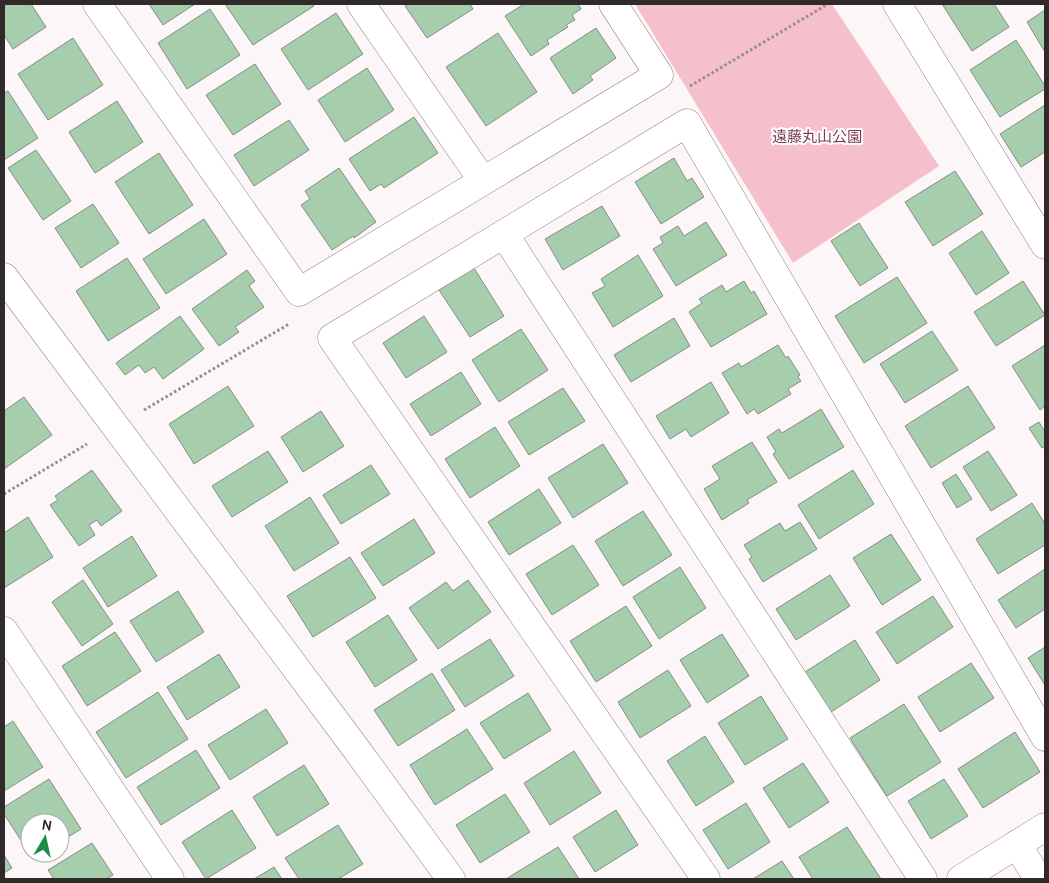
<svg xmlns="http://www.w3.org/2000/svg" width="1049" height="883" font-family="Cabin,'Noto Sans JP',sans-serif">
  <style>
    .green { fill: #f5c0cc }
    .building { fill: #a6cead; stroke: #838e85 }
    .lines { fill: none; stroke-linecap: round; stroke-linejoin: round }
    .minor-casing { stroke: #908184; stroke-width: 29 }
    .tertiary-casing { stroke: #908184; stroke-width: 29 }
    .path { stroke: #948e8f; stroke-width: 3; stroke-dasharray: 2.5 2.5; stroke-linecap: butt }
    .minor { stroke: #fff; stroke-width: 28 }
    .tertiary { stroke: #fff; stroke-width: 28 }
    .labels { text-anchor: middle; stroke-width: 4; stroke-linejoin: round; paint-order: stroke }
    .park-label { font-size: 15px; fill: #7c3b4d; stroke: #fff }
  </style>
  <rect width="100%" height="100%" fill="#fdf6f8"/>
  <path class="green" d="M 635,4 L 832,4 L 939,166 L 793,263 Z"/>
  <path class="building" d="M 4,4 L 31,4 L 46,27 L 13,49 L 4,35 Z
    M 149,4 L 195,4 L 163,25 Z
    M 225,4 L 313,4 L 314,6 L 253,45 Z
    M 408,4 L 470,4 L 473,9 L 427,38 L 405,6 Z
    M 524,4 L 578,4 L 581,9 L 572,15 L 575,20 L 566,25 L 568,27 L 547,40 L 549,44 L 531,56 L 505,16 Z
    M 942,4 L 994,4 L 1009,27 L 972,51 Z
    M 210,9 L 240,55 L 187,89 L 158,43 Z
    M 1045,10 L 1045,52 L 1027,22 Z
    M 336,13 L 363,54 L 308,90 L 281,49 Z
    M 596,28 L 616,58 L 590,76 L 593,80 L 573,94 L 550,58 Z
    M 498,33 L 537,92 L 486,126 L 446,67 Z
    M 73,38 L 103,85 L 48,120 L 18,74 Z
    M 1016,40 L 1045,86 L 1045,89 L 1000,117 L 970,70 Z
    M 255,64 L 281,104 L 233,135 L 206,95 Z
    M 367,68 L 394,110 L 345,142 L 318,100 Z
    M 8,91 L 38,138 L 4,160 L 4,93 Z
    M 117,101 L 143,142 L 95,173 L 69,132 Z
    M 1045,105 L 1045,152 L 1021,167 L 1000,134 Z
    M 414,117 L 438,153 L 384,188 L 381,184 L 370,191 L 349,159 Z
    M 289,120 L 309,150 L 254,186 L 234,155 Z
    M 36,150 L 71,201 L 43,220 L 8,168 Z
    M 159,153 L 193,205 L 149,234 L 115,182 Z
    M 674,158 L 687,181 L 692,178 L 704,197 L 661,224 L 635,182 Z
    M 339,168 L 376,222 L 354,238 L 353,236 L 332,250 L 301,205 L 310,199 L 305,191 Z
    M 955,171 L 983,214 L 933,246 L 905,202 Z
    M 93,204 L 119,243 L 81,268 L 55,228 Z
    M 602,206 L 620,236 L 563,270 L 545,239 Z
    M 204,219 L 227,254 L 166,294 L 143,259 Z
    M 706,222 L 727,255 L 676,286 L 653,249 L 663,243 L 660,237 L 678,226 L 684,236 Z
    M 859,223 L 888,268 L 860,286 L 831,241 Z
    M 982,231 L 1009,273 L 976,295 L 949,253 Z
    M 638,255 L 663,296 L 613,327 L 592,293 L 605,286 L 601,279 Z
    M 127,258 L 160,308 L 108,341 L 76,291 Z
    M 474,268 L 504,316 L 470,337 L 439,290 Z
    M 247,270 L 255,281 L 249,286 L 264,307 L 235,327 L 239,332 L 219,346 L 192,309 Z
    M 897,277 L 927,323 L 864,363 L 835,316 Z
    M 744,281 L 751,293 L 754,291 L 767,314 L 711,347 L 689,312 L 702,303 L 699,299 L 722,285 L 726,292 Z
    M 1023,281 L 1045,315 L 996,346 L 974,312 Z
    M 180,316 L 204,349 L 163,379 L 154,367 L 145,373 L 139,365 L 125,375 L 116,363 Z
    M 424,316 L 447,352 L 406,378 L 383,343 Z
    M 674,318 L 690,346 L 631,382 L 614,355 Z
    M 521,329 L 548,370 L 499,402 L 472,360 Z
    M 932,331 L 958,370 L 905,403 L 880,364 Z
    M 778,345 L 786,358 L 788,356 L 800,375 L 798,377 L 801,381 L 788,389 L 791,394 L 758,414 L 754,409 L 747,414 L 722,373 L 739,363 L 741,367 Z
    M 1045,345 L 1045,406 L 1040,410 L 1012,366 Z
    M 461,372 L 481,404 L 431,436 L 410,404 Z
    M 711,382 L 729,413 L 691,437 L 686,429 L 670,439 L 656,416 Z
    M 228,386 L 254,426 L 194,464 L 169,424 Z
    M 968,386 L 995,428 L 931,468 L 905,426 Z
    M 563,388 L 585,421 L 529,455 L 508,422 Z
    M 24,397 L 52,435 L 4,469 L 4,411 Z
    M 821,409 L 844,447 L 789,479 L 773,454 L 776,452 L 767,437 L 779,429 L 782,433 Z
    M 321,411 L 344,446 L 303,472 L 281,437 Z
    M 1039,422 L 1045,432 L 1045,446 L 1042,448 L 1029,428 Z
    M 495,427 L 520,466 L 470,498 L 445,459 Z
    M 752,442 L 777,482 L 747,500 L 749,503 L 722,520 L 704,489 L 720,479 L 712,466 Z
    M 603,444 L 628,483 L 573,518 L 548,478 Z
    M 268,451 L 288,482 L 232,517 L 212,486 Z
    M 988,451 L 1017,495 L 991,511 L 963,467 Z
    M 371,465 L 390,494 L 341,524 L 323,495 Z
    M 92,470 L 122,511 L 101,526 L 97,520 L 89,525 L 95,535 L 79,546 L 50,505 L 58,500 L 55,496 Z
    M 853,470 L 874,504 L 819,539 L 798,505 Z
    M 956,474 L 972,499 L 957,508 L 942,483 Z
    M 539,489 L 561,523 L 509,555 L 488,522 Z
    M 310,497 L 339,543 L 294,571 L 265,526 Z
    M 1032,503 L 1045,524 L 1045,545 L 998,574 L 976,539 Z
    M 643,511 L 672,555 L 623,586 L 595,541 Z
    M 28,517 L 53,557 L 4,588 L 4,533 Z
    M 414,519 L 435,553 L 383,586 L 361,553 Z
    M 800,522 L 817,549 L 763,582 L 749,559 L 752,557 L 744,545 L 780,523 L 785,531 Z
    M 891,534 L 921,580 L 882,605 L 853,558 Z
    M 132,536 L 157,576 L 108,607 L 83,568 Z
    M 573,545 L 599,585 L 552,615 L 526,574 Z
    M 350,557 L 376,598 L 313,637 L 287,596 Z
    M 680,567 L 706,608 L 659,639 L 633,597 Z
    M 1045,569 L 1045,609 L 1016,628 L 998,600 Z
    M 830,575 L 850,606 L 796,640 L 776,609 Z
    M 83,580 L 113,624 L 82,646 L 52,602 Z
    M 468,580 L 491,612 L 438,649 L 409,608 L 446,582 L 453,591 Z
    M 178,591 L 204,632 L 156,662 L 130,621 Z
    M 933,596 L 953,627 L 897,664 L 876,632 Z
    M 626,606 L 652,646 L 596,682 L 570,641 Z
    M 388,615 L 417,660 L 375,687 L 346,642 Z
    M 115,632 L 141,671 L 87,706 L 62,666 Z
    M 722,634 L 749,676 L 707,703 L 680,660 Z
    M 490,639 L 514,676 L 465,707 L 441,670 Z
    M 855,640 L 880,680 L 831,712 L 805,672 Z
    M 1045,647 L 1045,685 L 1028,658 Z
    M 219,654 L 240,687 L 187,720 L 167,687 Z
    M 971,663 L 994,698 L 940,732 L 918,697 Z
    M 668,670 L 691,706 L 640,738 L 618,702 Z
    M 432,673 L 455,710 L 398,746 L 374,710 Z
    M 158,692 L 188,739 L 126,778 L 96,732 Z
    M 528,693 L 551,730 L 504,759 L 480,723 Z
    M 761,696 L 788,739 L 745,765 L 718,723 Z
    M 904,704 L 941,762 L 887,796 L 850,738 Z
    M 266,709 L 288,743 L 230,780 L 208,745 Z
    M 13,721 L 43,767 L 4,791 L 4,727 Z
    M 467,729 L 493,769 L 435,805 L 410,765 Z
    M 1015,732 L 1040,772 L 983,808 L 958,769 Z
    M 705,736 L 734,782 L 696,806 L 667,761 Z
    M 196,750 L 220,788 L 161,825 L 137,787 Z
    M 574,751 L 601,793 L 550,825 L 524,783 Z
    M 803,763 L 829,802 L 789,828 L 763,788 Z
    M 304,765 L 329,804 L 277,836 L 253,797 Z
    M 49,779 L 81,829 L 60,842 L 60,823 L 30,823 L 30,853 L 43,853 L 33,859 L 4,814 L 4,807 Z
    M 944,779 L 968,816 L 931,839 L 908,801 Z
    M 505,794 L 530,832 L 480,863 L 456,825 Z
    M 746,803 L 770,842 L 728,869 L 703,830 Z
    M 232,810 L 256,848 L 206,879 L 182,842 Z
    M 616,810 L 638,845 L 595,872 L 573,837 Z
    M 338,825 L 363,864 L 338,879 L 299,879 L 285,858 Z
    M 847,827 L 881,879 L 813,879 L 799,857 Z
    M 92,843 L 113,875 L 106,879 L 54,879 L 48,870 Z
    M 558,847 L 579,879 L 506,879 Z
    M 4,855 L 12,868 L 4,873 Z
    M 782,861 L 794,879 L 753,879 Z
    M 274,867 L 282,879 L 254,879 Z"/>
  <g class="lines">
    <g class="minor-casing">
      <path id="minor" d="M 97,4 L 299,292 L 659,75 L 613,4
        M 361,4 L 483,181
        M 897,4 L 1045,245
        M 504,234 L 923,879
        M 4,631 L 170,879
        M 1017,844 L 1038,879
        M 706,879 L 332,338 L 687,123 L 1045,737
        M 961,879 L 1045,827"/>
    </g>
    <g class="tertiary-casing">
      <path id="tertiary" d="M 4,277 L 354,746 L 451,879"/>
    </g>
    <path class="path" d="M 690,86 L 828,4
      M 144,410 L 289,324
      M 4,494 L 87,444"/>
    <use href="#minor" class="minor"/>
    <use href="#tertiary" class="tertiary"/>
  </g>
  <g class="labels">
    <g class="park-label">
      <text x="817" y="142">遠藤丸山公園</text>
    </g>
  </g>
  <rect width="1049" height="883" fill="none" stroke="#302a2b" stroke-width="10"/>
  <g transform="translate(45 838) rotate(9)"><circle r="24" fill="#ffffff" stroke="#acaaaa"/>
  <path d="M0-4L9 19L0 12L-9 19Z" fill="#1c8b44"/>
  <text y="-8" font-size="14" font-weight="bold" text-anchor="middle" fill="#302a2b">N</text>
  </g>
</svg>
